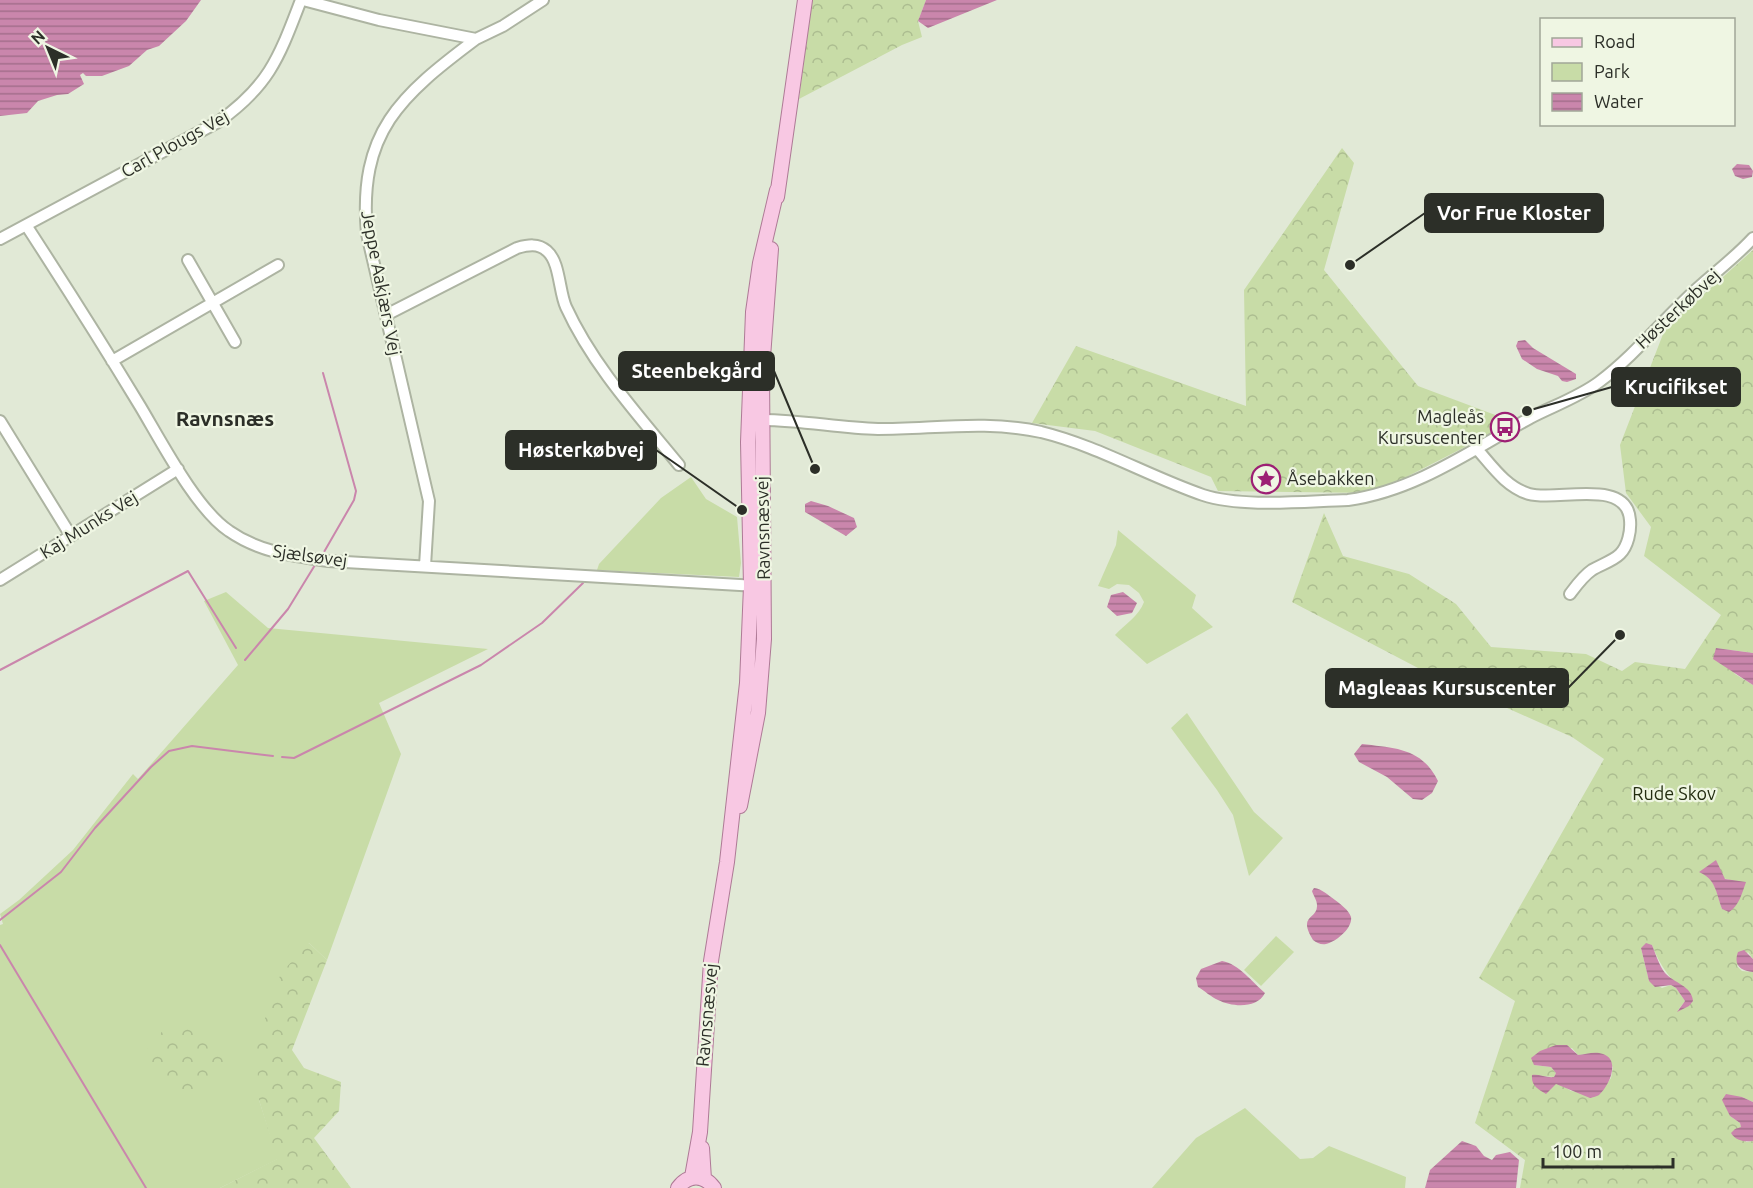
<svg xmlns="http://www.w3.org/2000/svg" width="1753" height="1188" font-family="Ubuntu,sans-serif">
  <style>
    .green { fill: #c8dca7 }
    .forest { fill: url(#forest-crowns); fill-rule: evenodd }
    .water { fill: url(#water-rules) }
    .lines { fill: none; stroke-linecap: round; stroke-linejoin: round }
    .stream { stroke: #ca86ac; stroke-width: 2 }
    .minor-casing { stroke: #adb4a2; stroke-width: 14 }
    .major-casing { stroke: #ae7a96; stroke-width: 16 }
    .minor { stroke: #fff; stroke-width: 10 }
    .major { stroke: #f8c8e3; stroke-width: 14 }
    .labels { text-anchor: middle; stroke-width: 4.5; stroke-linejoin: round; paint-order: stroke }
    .street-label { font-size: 18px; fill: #2c2f28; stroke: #eff6e3 }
    .poi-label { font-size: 18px; fill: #2c2f28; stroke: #eff6e3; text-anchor: end }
    .park-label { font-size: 18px; fill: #232d10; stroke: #eff6e3 }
    .quarter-label { font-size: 21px; font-weight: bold; fill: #2c2f28; stroke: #eff6e3 }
    .leader { fill: none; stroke: #2c2f28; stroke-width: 2 }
    .callout-dot { fill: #2c2f28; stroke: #eff6e3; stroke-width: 2 }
    .callout { fill: #2c2f28; stroke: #2c2f28; stroke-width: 2 }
    .callout-label { font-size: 20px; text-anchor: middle; font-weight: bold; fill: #fff }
  </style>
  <defs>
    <pattern id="forest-crowns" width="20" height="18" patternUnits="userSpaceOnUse" patternTransform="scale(1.5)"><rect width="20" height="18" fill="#c8dca7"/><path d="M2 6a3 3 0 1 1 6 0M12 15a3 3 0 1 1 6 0" fill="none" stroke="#acbd90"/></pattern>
    <pattern id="water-rules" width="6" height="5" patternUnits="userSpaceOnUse" patternTransform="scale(1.5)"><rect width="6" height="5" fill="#ca86ac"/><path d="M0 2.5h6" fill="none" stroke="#a46e8c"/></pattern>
  </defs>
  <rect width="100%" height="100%" fill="#e1e9d6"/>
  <path class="green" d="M 691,477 L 706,499 L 737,517 L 741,563 L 739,577 L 597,570 L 599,564 L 661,498 Z
    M 1118,530 L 1196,595 L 1192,608 L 1213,627 L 1147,664 L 1115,635 C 1125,624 1139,616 1144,602 L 1139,593 L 1129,585 L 1117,584 L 1109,589 L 1098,586 L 1116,545 Z
    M 226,592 L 268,628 L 488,649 L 379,703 L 401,754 L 327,960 L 309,943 L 259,1100 L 278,1159 L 220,1188 L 0,1188 L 0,925 L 3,924 L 0,914 L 19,900 L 73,850 L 133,774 L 138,779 L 238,665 L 204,601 Z
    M 1187,713 L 1254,812 L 1283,838 L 1249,876 L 1233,815 L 1217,790 L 1171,728 Z
    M 1276,936 L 1294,952 L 1261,986 L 1244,970 Z
    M 1245,1108 L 1300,1159 L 1313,1158 L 1329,1146 L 1406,1177 L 1405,1188 L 1152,1188 L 1196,1138 Z"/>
  <path class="forest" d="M 812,0 L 926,0 L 918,21 L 922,37 L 902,45 L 799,99 Z
    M 1342,148 L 1354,163 L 1324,270 L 1418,386 L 1514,422 L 1375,493 L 1218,491 L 1211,477 L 1095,431 L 1032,423 L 1076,346 L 1246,406 L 1244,290 Z
    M 1753,250 L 1753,653 L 1716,648 L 1735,674 L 1753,685 L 1753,959 L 1748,952 L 1737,966 L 1742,971 L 1753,972 L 1753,1102 L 1742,1097 L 1730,1116 L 1740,1123 L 1746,1142 L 1753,1141 L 1753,1188 L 1520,1188 L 1525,1160 L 1475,1123 L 1515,1001 L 1479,978 L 1604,759 L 1572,737 L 1418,668 L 1292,602 L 1324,513 L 1343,556 L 1409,574 L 1456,604 L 1491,647 L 1586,654 L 1622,671 L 1635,662 L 1685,669 L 1721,615 L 1644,556 L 1651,527 L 1626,493 L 1620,445 L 1665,329 ZM 1699,871 L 1733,881 L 1722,909 C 1716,891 1717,881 1699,871 ZM 1652,945 C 1662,971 1674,982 1693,1001 L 1678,1010 L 1685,1001 L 1676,988 L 1671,985 L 1662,988 L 1649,981 L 1641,948 ZM 1572,1048 L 1578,1055 L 1596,1053 L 1613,1067 L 1611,1078 L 1598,1095 L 1571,1091 L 1560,1084 L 1532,1075 L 1554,1077 L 1556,1073 L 1551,1067 L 1534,1065 Z
    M 309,943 L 327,960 L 292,1050 L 304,1068 L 341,1082 L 339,1111 L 314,1138 L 351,1188 L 220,1188 L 277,1159 L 259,1100 L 256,1044 L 281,973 Z
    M 170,1022 L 201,1028 L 226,1055 L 224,1075 L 197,1098 L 168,1092 L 145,1052 Z"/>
  <path class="water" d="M 0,0 L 201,0 L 186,21 L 159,46 L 147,50 L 129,66 L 102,76 L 86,76 L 83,73 L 80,75 L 84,84 L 68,94 L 57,95 L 38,101 L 27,113 L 0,116 Z
    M 926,0 L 997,0 L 928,28 L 918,21 Z
    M 1737,164 L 1749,165 L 1753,171 L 1752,177 L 1743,179 L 1735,176 L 1732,169 Z
    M 1525,340 L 1533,348 L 1576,374 L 1576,379 L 1567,382 L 1562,381 L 1558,376 L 1537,369 L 1522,359 L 1516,346 L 1518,341 Z
    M 811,501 L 828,506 L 854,518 L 857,527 L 846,536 L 805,512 L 805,504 Z
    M 1123,592 L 1137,603 L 1132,613 L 1117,616 L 1107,607 L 1111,595 Z
    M 1716,648 L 1753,653 L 1753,685 L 1713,659 Z
    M 1362,744 C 1395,748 1422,748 1438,781 L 1432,793 L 1422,800 L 1413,799 L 1387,777 L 1359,762 L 1354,754 Z
    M 1716,860 L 1725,879 L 1746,882 C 1742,893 1739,906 1729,912 L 1722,909 C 1716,893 1716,879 1699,872 Z
    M 1314,888 C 1322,889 1328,895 1335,900 C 1340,904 1349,910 1351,917 C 1353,928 1336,942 1326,944 C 1321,945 1317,943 1313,940 C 1297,914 1318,920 1317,905 C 1317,900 1313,895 1312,891 Z
    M 1646,943 L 1652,945 C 1656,955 1659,965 1665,973 C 1674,983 1692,986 1693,1001 L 1689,1006 L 1677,1012 L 1685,1001 L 1676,988 L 1671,985 L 1655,987 L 1649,981 L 1641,948 Z
    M 1744,950 L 1753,959 L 1753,972 C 1741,971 1733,966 1738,952 Z
    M 1222,961 C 1239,964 1252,982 1265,993 C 1257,1009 1232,1007 1218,1000 C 1211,997 1205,991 1198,987 L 1196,978 L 1201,969 Z
    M 1556,1045 L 1567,1045 L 1578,1055 C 1586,1054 1595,1051 1603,1054 C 1621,1060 1609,1086 1599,1095 C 1597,1096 1591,1098 1590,1098 L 1556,1084 L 1546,1094 C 1538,1089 1531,1086 1532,1075 C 1540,1074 1546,1078 1554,1077 L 1556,1073 L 1551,1067 L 1534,1065 L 1531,1058 L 1540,1051 Z
    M 1726,1094 L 1742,1097 L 1753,1102 L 1753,1141 C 1744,1142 1736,1141 1731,1133 L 1735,1129 L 1741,1127 L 1740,1123 L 1730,1116 L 1722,1100 Z
    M 1462,1141 L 1476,1146 L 1484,1156 L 1492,1160 L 1496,1155 L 1510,1152 L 1519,1160 L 1516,1188 L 1425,1188 L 1430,1170 Z"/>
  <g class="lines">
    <path class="stream" d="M 323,373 L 356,491 L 354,500 L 324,552
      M 245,660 L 288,609 L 315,565
      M 0,670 L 188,571 L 236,648
      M 282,757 L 294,758 L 481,665 L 542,623 L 583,583
      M 0,920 L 61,872 L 95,828 L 151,767 L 169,751 L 192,746 L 273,756
      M 0,945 L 146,1188"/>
    <g class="minor-casing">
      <path id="minor" d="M 303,0 L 379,20 L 476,39 L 503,26 L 543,0
        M 26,225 C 65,285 103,345 140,406 C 161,441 196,509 229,531 C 259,552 292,556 328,561 L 757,586
        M 0,239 L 218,122 C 270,85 279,57 301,0
        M 188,260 L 235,342
        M 386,315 L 517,248 C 528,245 538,243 547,251 C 560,262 559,292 566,307 C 593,366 639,416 679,465
        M 112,361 L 278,265
        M 755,420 C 797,419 837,428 878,429 C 933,429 987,420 1041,432 C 1098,446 1148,476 1203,495 C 1243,508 1305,501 1348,500 C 1415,491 1472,450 1530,418 C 1553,406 1579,397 1599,382 C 1631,358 1657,327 1685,300 C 1707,278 1732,261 1753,238
        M 0,421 L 71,536
        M 1477,449 C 1492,466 1506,487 1529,494 C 1556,502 1627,477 1630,520 C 1631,531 1628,546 1620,554 C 1613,561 1600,565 1592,570 C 1583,576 1576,586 1570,594
        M 425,566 L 429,501 L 367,234 C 358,132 400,96 476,39
        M 0,580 L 178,469"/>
    </g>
    <g class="major-casing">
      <path id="major" d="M 777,197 L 805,0
        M 740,806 L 758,713 L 764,639 L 762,371 L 771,249
        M 702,1148 L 704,1179
        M 692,1177 L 700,1132 L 711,961 L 727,862 L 747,683 L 751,586 L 748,442 L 753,312 L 760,263 L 777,190
        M 678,1188 C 688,1174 704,1174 714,1188"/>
    </g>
    <use href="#minor" class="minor"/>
    <use href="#major" class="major"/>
  </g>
  <defs>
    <g id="bus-ring" transform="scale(1.5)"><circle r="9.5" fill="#eff6e3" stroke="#9d1f74" stroke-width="1.5"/><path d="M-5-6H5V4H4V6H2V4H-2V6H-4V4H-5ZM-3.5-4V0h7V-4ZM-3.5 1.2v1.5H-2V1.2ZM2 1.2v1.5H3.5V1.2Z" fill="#9d1f74"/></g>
    <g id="sight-ring" transform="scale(1.5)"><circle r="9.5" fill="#eff6e3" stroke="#9d1f74" stroke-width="1.5"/><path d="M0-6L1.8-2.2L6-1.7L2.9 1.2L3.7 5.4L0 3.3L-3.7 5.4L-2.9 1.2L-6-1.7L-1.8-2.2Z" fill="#9d1f74"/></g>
  </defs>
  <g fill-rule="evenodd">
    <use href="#bus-ring" x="1505" y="427"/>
    <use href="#sight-ring" x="1266" y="479"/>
  </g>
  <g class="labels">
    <g class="street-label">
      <text transform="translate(175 144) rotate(-29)" y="6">Carl Plougs Vej</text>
      <text transform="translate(381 283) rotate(79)" y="6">Jeppe Aakjærs Vej</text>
      <text transform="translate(1678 309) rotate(-43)" y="6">Høsterkøbvej</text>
      <text transform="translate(89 525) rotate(-32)" y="6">Kaj Munks Vej</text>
      <text transform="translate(763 528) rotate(-91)" y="6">Ravnsnæsvej</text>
      <text transform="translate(310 556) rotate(8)" y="6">Sjælsøvej</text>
      <text transform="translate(707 1015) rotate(-85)" y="6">Ravnsnæsvej</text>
    </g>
    <g class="poi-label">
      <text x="1484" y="423">Magleås<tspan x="1484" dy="21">Kursuscenter</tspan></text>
      <text x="1287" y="485" text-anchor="start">Åsebakken</text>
    </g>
    <g class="park-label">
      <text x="1674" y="800">Rude Skov</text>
    </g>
    <g class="quarter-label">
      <text x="225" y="426">Ravnsnæs</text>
    </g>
  </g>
  <path class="leader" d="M1350 265L1425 213M815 469L774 371M1527 411L1612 387M742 510L656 450M1620 635L1568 688"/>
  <g class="callout-dot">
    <circle cx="1350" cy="265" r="6"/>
    <circle cx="815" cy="469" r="6"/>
    <circle cx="1527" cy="411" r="6"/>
    <circle cx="742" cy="510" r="6"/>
    <circle cx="1620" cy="635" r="6"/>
  </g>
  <g class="callout">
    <rect x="1425" y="194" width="178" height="38" rx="6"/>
    <rect x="619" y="352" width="155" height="38" rx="6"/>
    <rect x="1612" y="368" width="128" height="38" rx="6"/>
    <rect x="506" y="431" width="150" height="38" rx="6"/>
    <rect x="1326" y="669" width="242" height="38" rx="6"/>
  </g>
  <g class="callout-label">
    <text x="1514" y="220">Vor Frue Kloster</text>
    <text x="697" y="378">Steenbekgård</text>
    <text x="1676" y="394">Krucifikset</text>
    <text x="581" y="457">Høsterkøbvej</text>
    <text x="1447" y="695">Magleaas Kursuscenter</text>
  </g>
  <rect x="1540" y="18" width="195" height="108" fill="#eff6e3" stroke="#a1a698" stroke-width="1.5"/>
  <rect x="1552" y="38" width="30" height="9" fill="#f8c8e3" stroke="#a1a698" stroke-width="1.5"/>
  <text x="1594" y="48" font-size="18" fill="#2c2f28">Road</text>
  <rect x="1552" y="63" width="30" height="18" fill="#c8dca7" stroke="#a1a698" stroke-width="1.5"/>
  <text x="1594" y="78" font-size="18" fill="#2c2f28">Park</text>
  <rect x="1552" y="93" width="30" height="18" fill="url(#water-rules)" stroke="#a1a698" stroke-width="1.5"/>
  <text x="1594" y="108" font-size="18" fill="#2c2f28">Water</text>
  <g transform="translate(48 48) rotate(317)" stroke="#eff6e3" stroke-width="4.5" paint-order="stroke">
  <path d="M0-4.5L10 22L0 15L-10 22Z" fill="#2c2f28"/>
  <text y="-9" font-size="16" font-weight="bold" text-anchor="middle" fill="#2c2f28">N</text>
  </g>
  <path d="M1543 1158v9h130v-9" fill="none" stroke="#2c2f28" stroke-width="3"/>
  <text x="1552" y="1158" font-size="18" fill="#2c2f28" stroke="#eff6e3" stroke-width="4.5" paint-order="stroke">100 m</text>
</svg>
